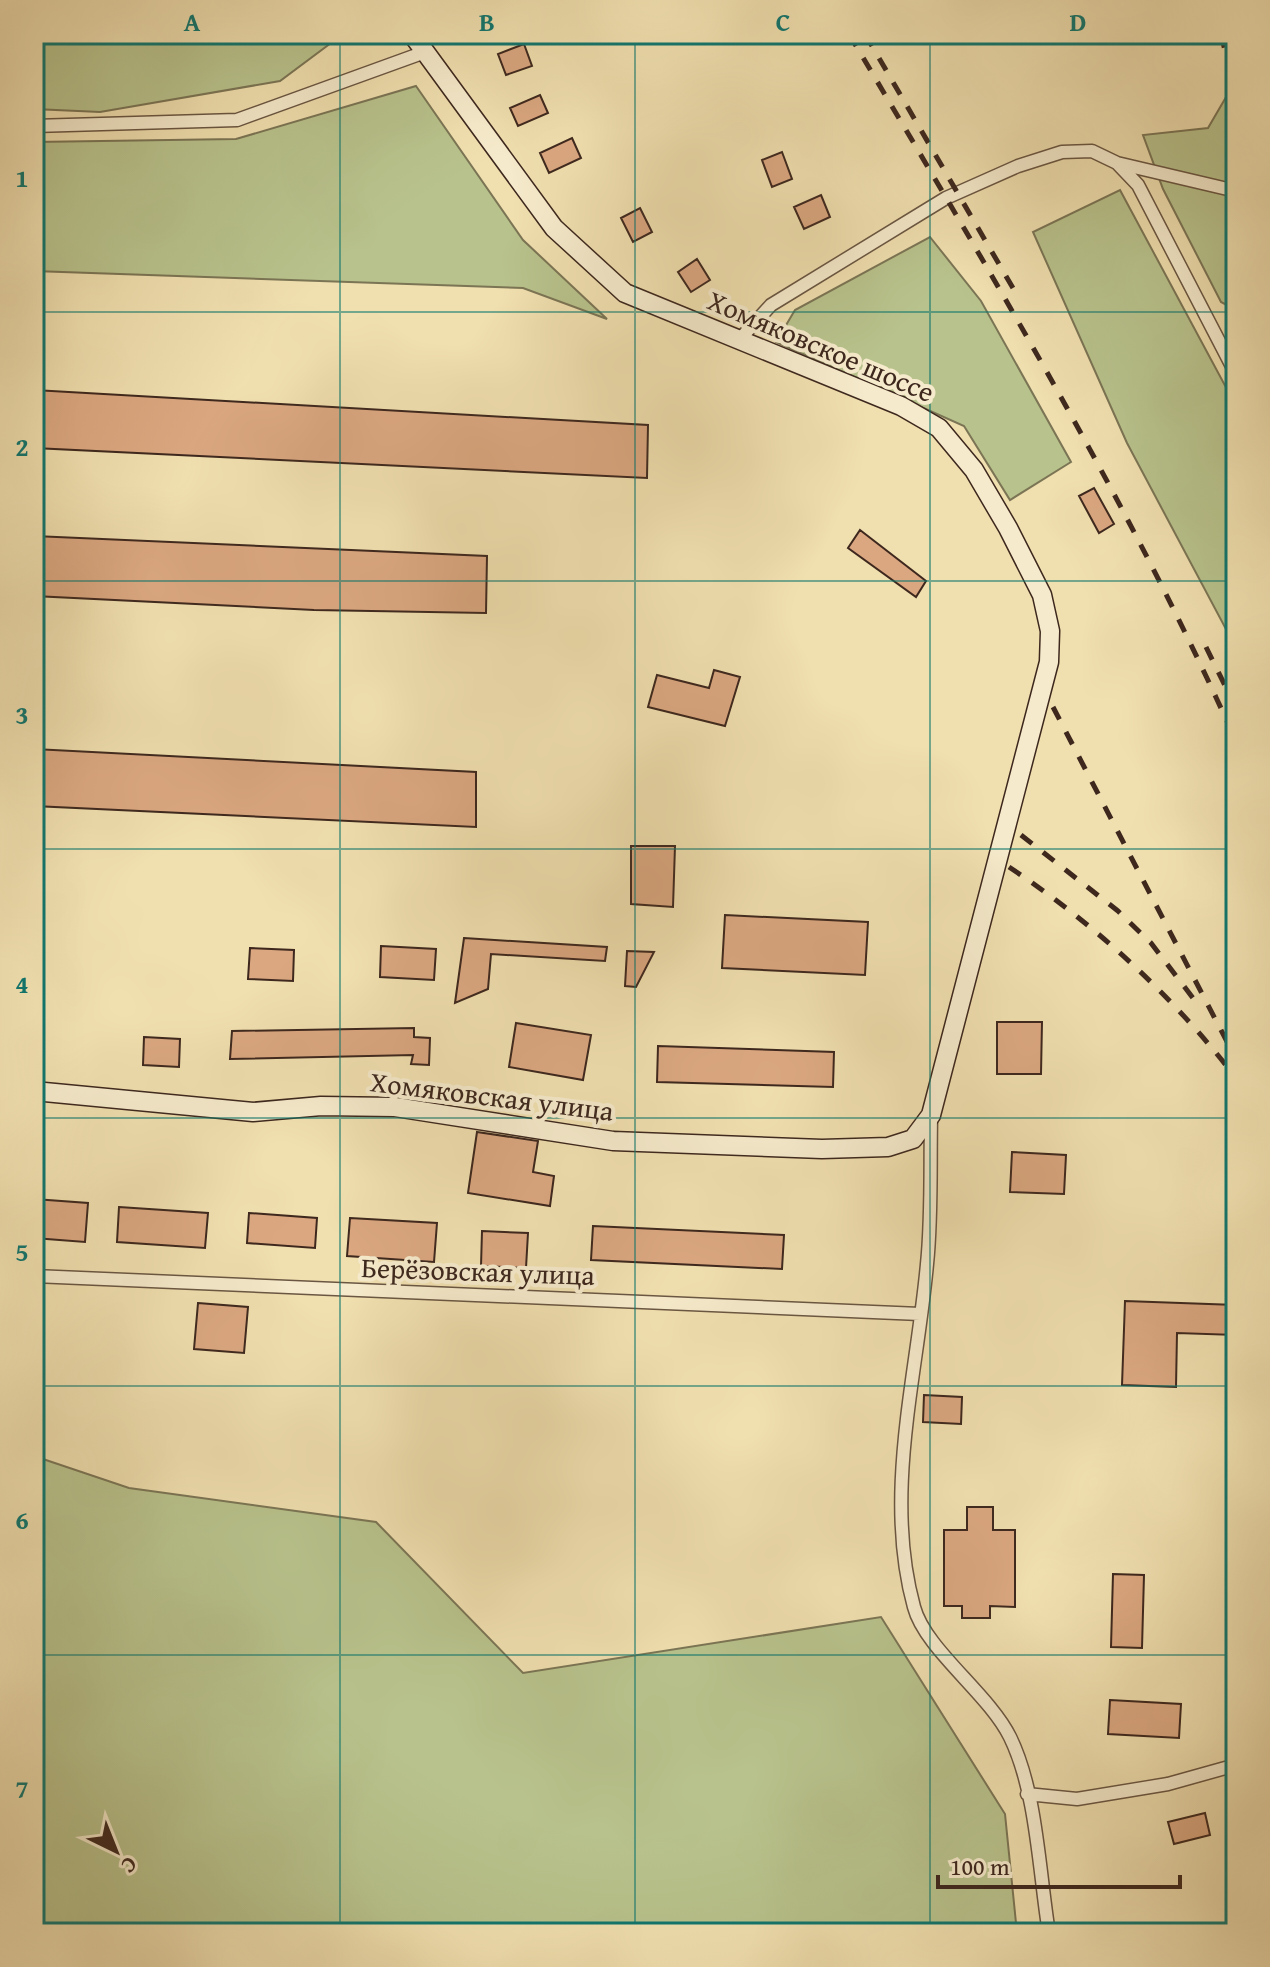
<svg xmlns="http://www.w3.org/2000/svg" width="1270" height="1967" font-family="'Gentium Book Plus',serif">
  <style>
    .green { fill: #b8c28c; stroke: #7b7555; stroke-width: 2 }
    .building { fill: #daa780; stroke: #3e281e; stroke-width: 2 }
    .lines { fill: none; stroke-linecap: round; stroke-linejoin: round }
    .street-casing { stroke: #6a5642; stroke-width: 15 }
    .secondary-casing { stroke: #3e281e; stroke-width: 21 }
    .street { stroke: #f5eacb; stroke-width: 12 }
    .secondary { stroke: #f5eacb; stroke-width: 18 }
    .rail { stroke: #3e281e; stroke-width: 5; stroke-dasharray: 14 14; stroke-linecap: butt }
    .grid { fill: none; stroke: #0f766e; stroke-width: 2; stroke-opacity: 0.55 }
    .labels { text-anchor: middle; stroke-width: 8; stroke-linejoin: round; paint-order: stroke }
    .street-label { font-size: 28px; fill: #3e281e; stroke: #f5eacb }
    .neatline { fill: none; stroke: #0f766e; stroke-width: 3 }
    .grid-label { font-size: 26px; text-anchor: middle; font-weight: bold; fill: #0f766e }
  </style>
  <rect width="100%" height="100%" fill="#f0dfaf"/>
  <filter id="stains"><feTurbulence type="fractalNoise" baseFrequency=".0025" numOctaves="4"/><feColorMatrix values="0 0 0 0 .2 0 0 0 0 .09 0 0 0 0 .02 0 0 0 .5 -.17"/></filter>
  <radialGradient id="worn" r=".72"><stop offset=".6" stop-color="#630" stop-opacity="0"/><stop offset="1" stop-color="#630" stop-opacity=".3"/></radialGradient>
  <path class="green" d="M 34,34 L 343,34 L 280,81 L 100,112 L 34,109 Z
    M 1236,80 L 1236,310 L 1221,302 L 1163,189 L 1143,135 L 1208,128 Z
    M 416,86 L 523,240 L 607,319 L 523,288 L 34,271 L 34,142 L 236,139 Z
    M 1120,190 L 1236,406 L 1236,629 L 1228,633 L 1127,443 L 1033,232 Z
    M 930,237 L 981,301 L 1071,462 L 1010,500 L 964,426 L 776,342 L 795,310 Z
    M 34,1456 L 129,1488 L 376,1522 L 523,1673 L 881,1617 L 1005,1814 L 1017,1933 L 34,1933 Z"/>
  <path class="building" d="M 524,44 L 532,66 L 506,75 L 498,54 Z
    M 540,95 L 548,113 L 518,126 L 510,108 Z
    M 572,138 L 581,158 L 549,173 L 540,153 Z
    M 782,152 L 792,179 L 772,187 L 762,160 Z
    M 821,195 L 830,217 L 804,229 L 794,207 Z
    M 640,208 L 652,232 L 633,242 L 621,218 Z
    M 697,259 L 710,280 L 691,292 L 678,272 Z
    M 34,390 L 648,425 L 647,478 L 34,448 Z
    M 1094,488 L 1114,524 L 1099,533 L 1079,496 Z
    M 860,530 L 926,581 L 916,597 L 848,548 Z
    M 34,536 L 487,556 L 486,613 L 314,610 L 34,596 Z
    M 714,670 L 740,677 L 725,726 L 648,707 L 657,675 L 709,688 Z
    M 34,749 L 476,772 L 476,827 L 34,806 Z
    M 631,846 L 675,846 L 673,907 L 631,904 Z
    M 725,915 L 868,922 L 865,975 L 722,968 Z
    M 464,938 L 607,947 L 605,961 L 491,954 L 488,989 L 455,1003 Z
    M 381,946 L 436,949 L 434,980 L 380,977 Z
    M 250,948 L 294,950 L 293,981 L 248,979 Z
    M 627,951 L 654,952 L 636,987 L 625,986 Z
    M 997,1022 L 1042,1022 L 1041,1074 L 997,1074 Z
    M 516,1023 L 591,1035 L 583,1080 L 509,1067 Z
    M 414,1028 L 414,1037 L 430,1038 L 429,1065 L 411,1064 L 413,1055 L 230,1059 L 232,1031 Z
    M 144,1037 L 180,1039 L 179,1067 L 143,1065 Z
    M 658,1046 L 834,1052 L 833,1087 L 657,1082 Z
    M 477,1132 L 538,1141 L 533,1172 L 554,1176 L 550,1206 L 468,1193 Z
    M 1012,1152 L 1066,1155 L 1064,1194 L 1010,1192 Z
    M 34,1199 L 88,1203 L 85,1242 L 34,1238 Z
    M 119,1207 L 208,1213 L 205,1248 L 117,1242 Z
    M 249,1213 L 317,1218 L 315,1248 L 247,1243 Z
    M 350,1218 L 437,1223 L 434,1262 L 347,1256 Z
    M 593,1226 L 784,1235 L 782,1269 L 591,1260 Z
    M 482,1231 L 528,1233 L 526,1268 L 481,1266 Z
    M 1125,1301 L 1236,1305 L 1236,1335 L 1177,1333 L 1176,1387 L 1122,1385 Z
    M 198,1303 L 248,1307 L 244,1353 L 194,1349 Z
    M 924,1395 L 962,1397 L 961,1424 L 923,1422 Z
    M 967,1507 L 993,1507 L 993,1530 L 1015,1530 L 1015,1607 L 990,1606 L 990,1618 L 962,1618 L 962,1606 L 944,1606 L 944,1530 L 967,1530 Z
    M 1113,1574 L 1144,1575 L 1142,1648 L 1111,1647 Z
    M 1110,1700 L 1181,1704 L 1179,1738 L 1108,1734 Z
    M 1205,1813 L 1210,1835 L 1174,1844 L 1168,1822 Z"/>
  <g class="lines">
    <g class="street-casing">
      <path id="street" d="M 34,126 L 237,120 L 425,52
        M 1117,163 L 1138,185 L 1236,374
        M 740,339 L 771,305 L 946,198 L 1018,166 L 1062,152 L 1092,151 L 1117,163 L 1236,191
        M 931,1118 C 930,1166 932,1216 927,1264 C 917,1376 883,1495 914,1607 C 925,1649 989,1694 1010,1737 C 1037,1792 1039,1872 1049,1933
        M 34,1276 L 920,1314
        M 1027,1794 L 1077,1799 L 1168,1784 L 1236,1765"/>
    </g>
    <g class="secondary-casing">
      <path id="secondary" d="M 34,1091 L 253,1112 L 321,1106 L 395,1107 L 613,1141 L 822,1149 L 888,1147 L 913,1139 L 931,1115 L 1049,662 L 1050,631 L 1042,595 L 1008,528 L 974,470 L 939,428 L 901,406 L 625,293 L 554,228 L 412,34"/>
    </g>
    <use href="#street" class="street"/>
    <use href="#secondary" class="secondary"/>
    <path class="rail" d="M 849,34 C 986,265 1126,496 1236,741
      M 865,34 L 1017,295
      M 1221,34 L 1236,96
      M 1206,647 L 1236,708
      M 1053,707 L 1236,1059
      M 1021,835 L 1118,911 L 1151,943 L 1196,1002
      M 1009,867 C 1095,924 1173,996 1236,1078"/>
  </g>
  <path class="grid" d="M 340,34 L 340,1933M 635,34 L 635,1933M 930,34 L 930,1933M 34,312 L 1236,312M 34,581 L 1236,581M 34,849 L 1236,849M 34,1118 L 1236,1118M 34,1386 L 1236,1386M 34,1655 L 1236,1655"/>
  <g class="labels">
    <g class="street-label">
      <text transform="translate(821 346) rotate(23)" y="10">Хомяковское шоссе</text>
      <text transform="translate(492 1096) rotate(7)" y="10">Хомяковская улица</text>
      <text transform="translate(478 1271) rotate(2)" y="10">Берёзовская улица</text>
    </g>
  </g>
  <rect width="1270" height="1967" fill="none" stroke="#f0dfaf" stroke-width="88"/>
  <g transform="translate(116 1851) rotate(137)" stroke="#f5eacb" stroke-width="6" paint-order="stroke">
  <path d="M0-6L14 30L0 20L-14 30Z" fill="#3e281e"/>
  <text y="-12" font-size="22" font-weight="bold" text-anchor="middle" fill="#3e281e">С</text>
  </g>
  <path d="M938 1875v12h242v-12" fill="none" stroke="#3e281e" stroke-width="4"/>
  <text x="950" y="1875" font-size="24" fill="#3e281e" stroke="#f5eacb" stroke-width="6" paint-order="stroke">100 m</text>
  <rect x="44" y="44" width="1182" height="1879" class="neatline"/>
  <g class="grid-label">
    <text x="192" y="31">A</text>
    <text x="487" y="31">B</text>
    <text x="783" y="31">C</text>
    <text x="1078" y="31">D</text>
    <text x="22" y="187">1</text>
    <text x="22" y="456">2</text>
    <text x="22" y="724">3</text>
    <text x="22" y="993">4</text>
    <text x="22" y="1261">5</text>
    <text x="22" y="1529">6</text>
    <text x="22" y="1798">7</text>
  </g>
  <rect width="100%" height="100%" filter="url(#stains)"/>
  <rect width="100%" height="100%" fill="url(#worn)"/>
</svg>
